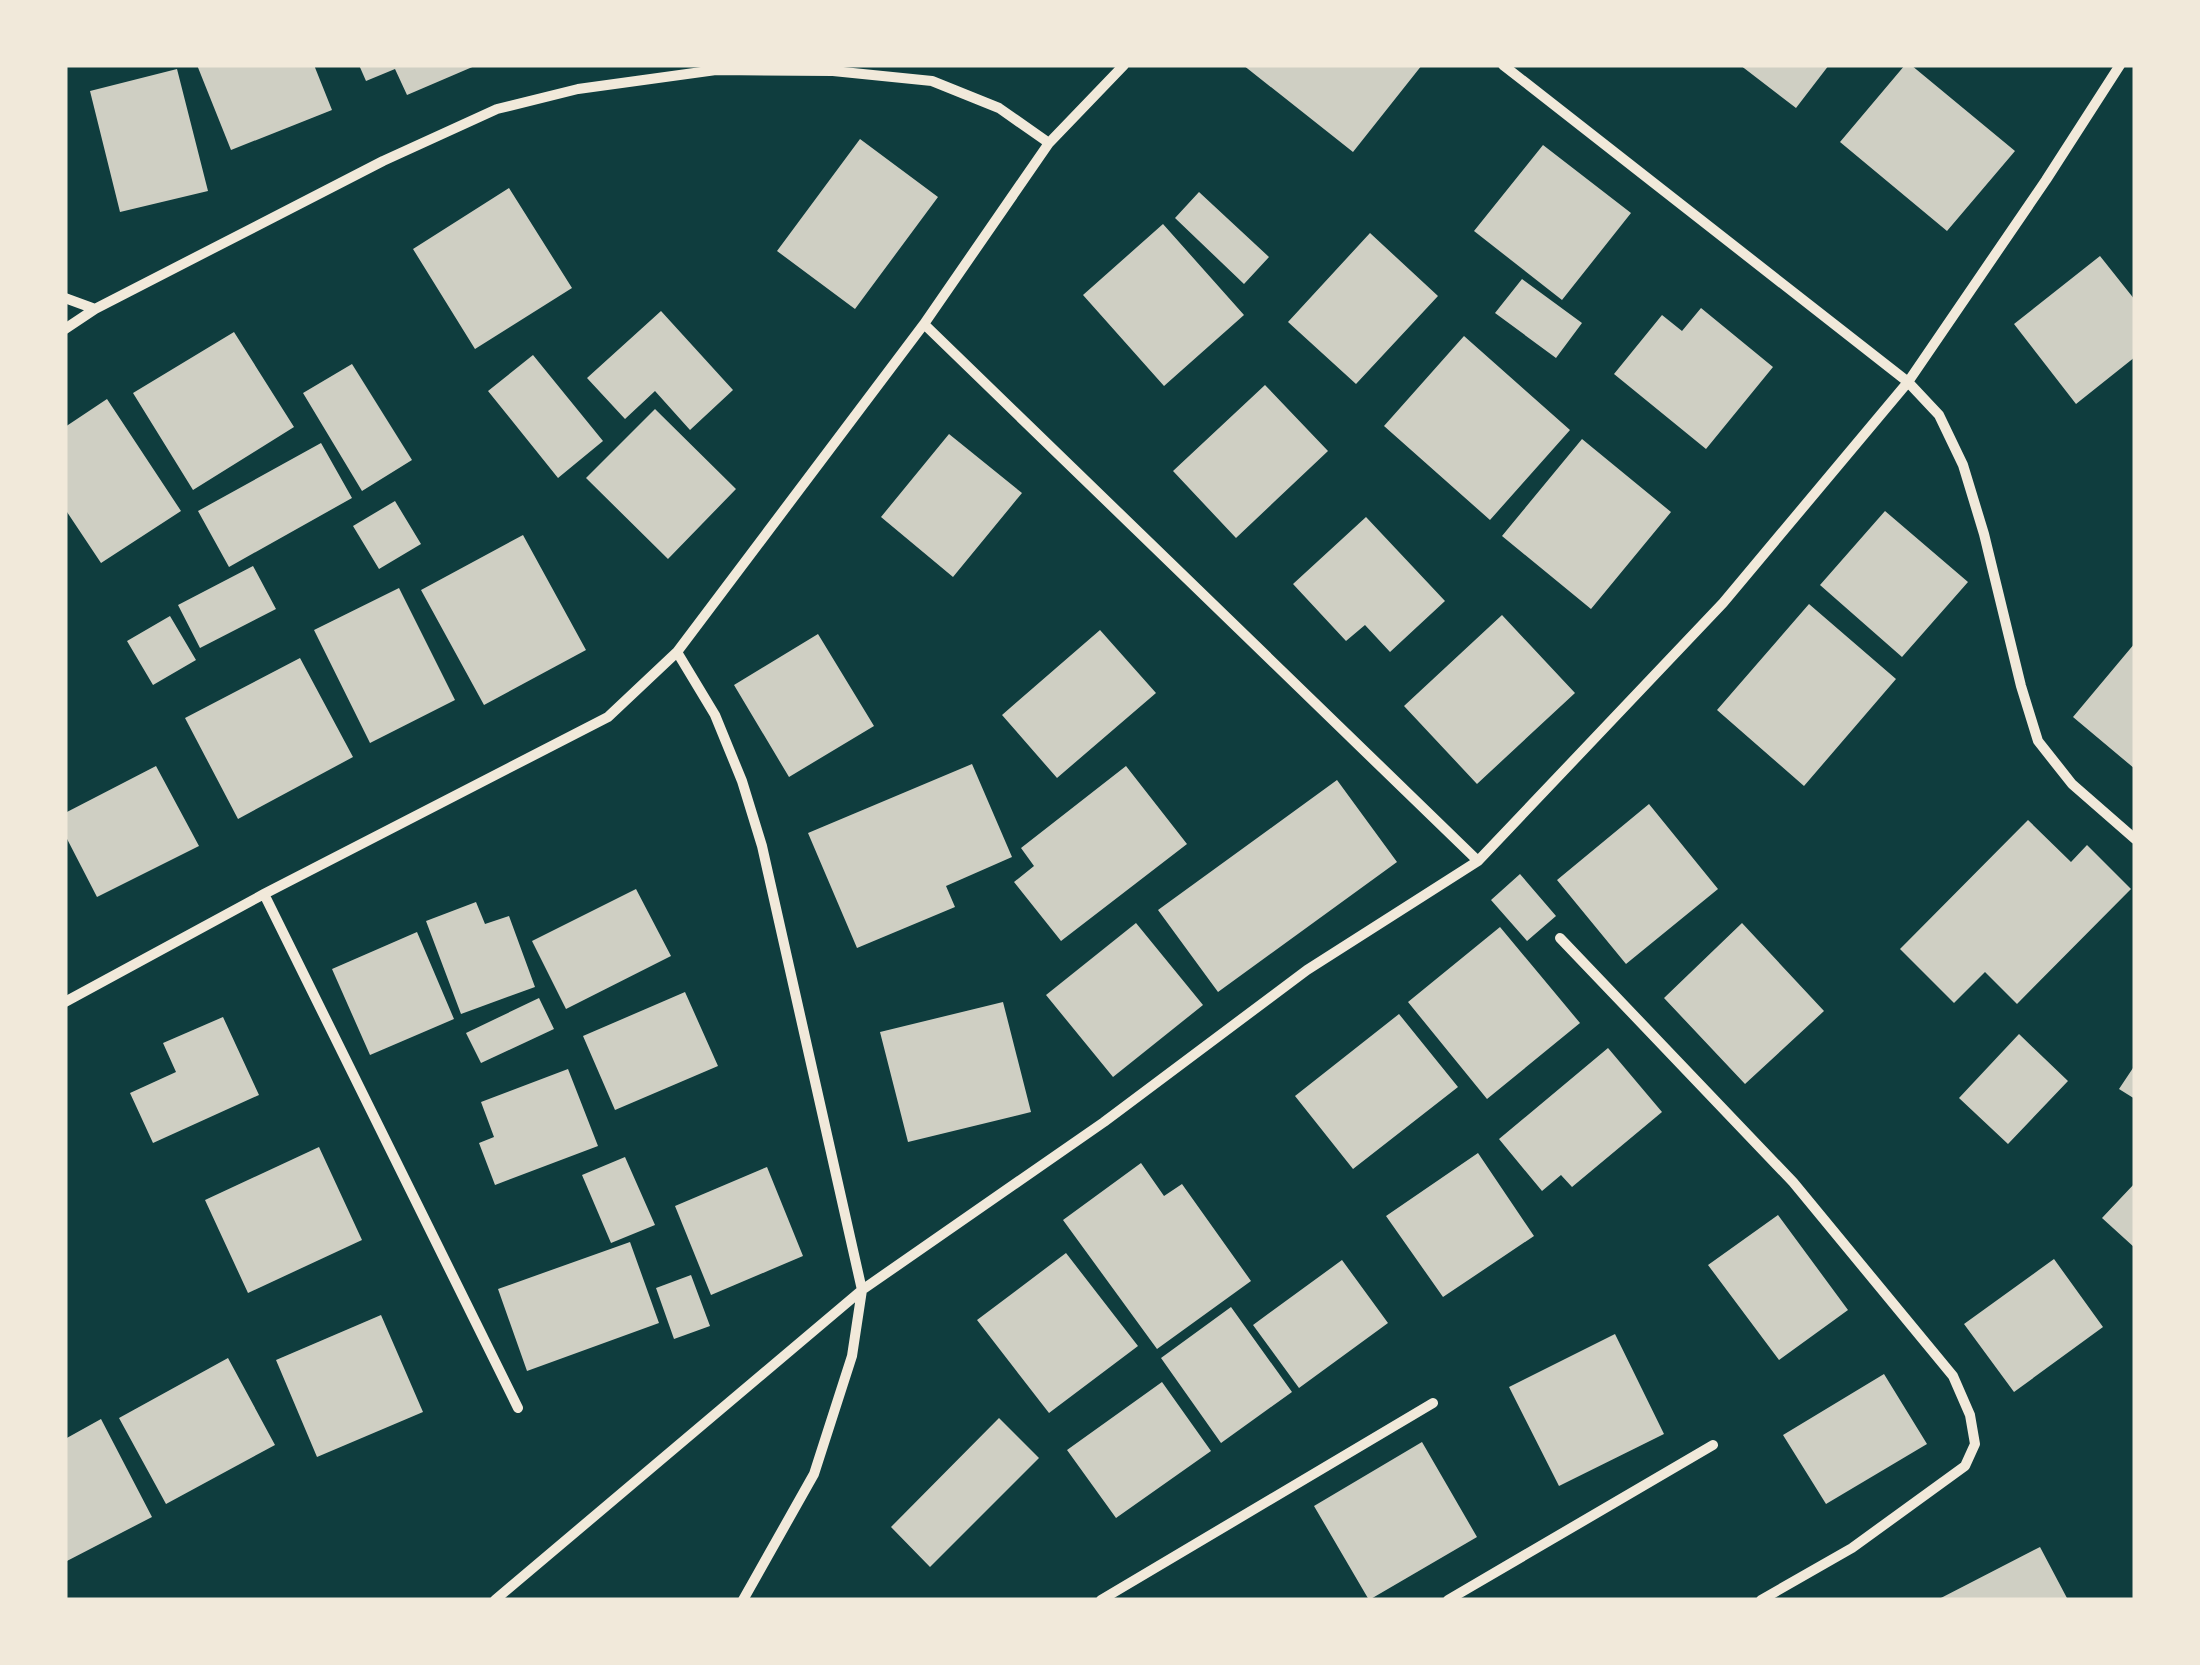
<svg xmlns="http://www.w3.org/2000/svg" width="2200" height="1665" font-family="Ubuntu,sans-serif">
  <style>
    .building { fill: #cfcfc3 }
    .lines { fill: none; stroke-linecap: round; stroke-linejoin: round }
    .minor { stroke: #f1e9da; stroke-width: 10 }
  </style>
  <rect width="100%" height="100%" fill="#0f3d3e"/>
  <path class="building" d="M 197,65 L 314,65 L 332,110 L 231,150 Z
    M 359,65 L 477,65 L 407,95 L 395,69 L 366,81 Z
    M 1243,65 L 1422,65 L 1353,152 Z
    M 1740,65 L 1829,65 L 1796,108 Z
    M 1905,65 L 1911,65 L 2015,151 L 1947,231 L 1840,142 Z
    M 177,69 L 208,191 L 120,212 L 90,91 Z
    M 860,139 L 938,197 L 855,309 L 777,251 Z
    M 1543,145 L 1631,213 L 1562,300 L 1474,231 Z
    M 509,188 L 572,288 L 475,349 L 413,249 Z
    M 1199,192 L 1269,257 L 1244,284 L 1175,218 Z
    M 1163,224 L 1244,315 L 1164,386 L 1083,295 Z
    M 1370,233 L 1438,296 L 1356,384 L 1288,322 Z
    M 2100,256 L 2135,300 L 2135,357 L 2076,404 L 2014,324 Z
    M 1522,279 L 1582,323 L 1556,358 L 1495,313 Z
    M 1701,308 L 1773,367 L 1706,449 L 1614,374 L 1662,315 L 1682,331 Z
    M 661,311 L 733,390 L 690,430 L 655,391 L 625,419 L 587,378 Z
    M 234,332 L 294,427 L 193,490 L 133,393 Z
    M 1464,336 L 1570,430 L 1490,520 L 1384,426 Z
    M 533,355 L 603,441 L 558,478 L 488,391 Z
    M 352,364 L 412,460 L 362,491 L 303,393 Z
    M 1265,385 L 1328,451 L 1236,538 L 1173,471 Z
    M 107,399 L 181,511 L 101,563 L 65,509 L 65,427 Z
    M 655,409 L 736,489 L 668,559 L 586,478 Z
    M 949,434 L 1022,493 L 953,577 L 881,517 Z
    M 1582,439 L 1671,512 L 1591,609 L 1502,536 Z
    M 321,443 L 352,498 L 229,567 L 198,511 Z
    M 395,501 L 421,544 L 379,569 L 353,526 Z
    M 1885,511 L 1968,582 L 1902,657 L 1820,585 Z
    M 1366,517 L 1445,601 L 1390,652 L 1365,625 L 1346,641 L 1293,584 Z
    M 523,535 L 586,650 L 484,705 L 421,590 Z
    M 253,566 L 276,609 L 200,648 L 178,605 Z
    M 399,588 L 455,700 L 370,743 L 314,630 Z
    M 1809,604 L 1896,679 L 1804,786 L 1717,710 Z
    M 1502,615 L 1575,693 L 1477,784 L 1404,706 Z
    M 170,616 L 196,660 L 153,685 L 127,641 Z
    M 1100,630 L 1156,693 L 1057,778 L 1002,715 Z
    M 818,634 L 874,726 L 789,777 L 734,685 Z
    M 2135,643 L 2135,769 L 2073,717 Z
    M 300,658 L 353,757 L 238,819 L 185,718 Z
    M 972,764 L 1012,857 L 946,886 L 955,907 L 857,948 L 808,833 Z
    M 156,766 L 199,846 L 97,897 L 65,835 L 65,813 Z
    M 1126,766 L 1187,844 L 1061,941 L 1014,882 L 1034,866 L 1021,848 Z
    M 1337,780 L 1397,862 L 1218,992 L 1158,910 Z
    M 1649,804 L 1718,889 L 1626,964 L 1557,880 Z
    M 2028,820 L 2071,862 L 2087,845 L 2131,889 L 2017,1004 L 1985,972 L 1954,1003 L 1900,949 Z
    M 1520,874 L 1556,916 L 1527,941 L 1491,900 Z
    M 636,889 L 671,956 L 566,1009 L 532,941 Z
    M 476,902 L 485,924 L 509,916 L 535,987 L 461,1014 L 426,921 Z
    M 1136,923 L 1203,1005 L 1113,1077 L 1046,995 Z
    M 1742,923 L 1824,1011 L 1745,1084 L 1664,998 Z
    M 1500,927 L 1580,1023 L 1487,1099 L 1408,1002 Z
    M 417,932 L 454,1019 L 370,1055 L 332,969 Z
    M 685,992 L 718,1066 L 615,1110 L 583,1036 Z
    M 539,998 L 554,1029 L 481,1063 L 466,1033 Z
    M 1003,1002 L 1031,1112 L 908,1142 L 880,1032 Z
    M 1399,1014 L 1458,1087 L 1353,1169 L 1295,1096 Z
    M 223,1017 L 259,1095 L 153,1143 L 130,1093 L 176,1072 L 163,1043 Z
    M 2019,1034 L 2068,1081 L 2008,1144 L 1959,1098 Z
    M 1608,1048 L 1662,1112 L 1572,1187 L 1561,1175 L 1542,1191 L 1499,1139 Z
    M 2135,1065 L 2135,1099 L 2119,1089 Z
    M 568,1069 L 598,1146 L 495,1185 L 479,1143 L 494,1137 L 481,1102 Z
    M 319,1147 L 362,1240 L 248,1293 L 205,1200 Z
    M 1478,1153 L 1534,1236 L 1443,1297 L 1386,1216 Z
    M 625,1157 L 655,1225 L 611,1243 L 582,1175 Z
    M 1141,1163 L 1164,1196 L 1182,1184 L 1251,1281 L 1157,1349 L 1063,1220 Z
    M 767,1167 L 803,1256 L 711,1295 L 675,1206 Z
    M 2135,1183 L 2135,1248 L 2102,1218 Z
    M 1778,1215 L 1848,1310 L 1779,1360 L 1708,1265 Z
    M 630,1242 L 659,1323 L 527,1371 L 498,1289 Z
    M 1066,1253 L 1138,1346 L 1049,1413 L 977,1320 Z
    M 2054,1259 L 2103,1327 L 2014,1392 L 1964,1324 Z
    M 1342,1260 L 1388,1323 L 1299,1388 L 1253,1325 Z
    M 691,1275 L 710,1326 L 674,1339 L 656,1288 Z
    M 1231,1307 L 1292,1392 L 1221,1443 L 1161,1358 Z
    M 381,1315 L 423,1412 L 317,1457 L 276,1360 Z
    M 1615,1334 L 1664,1434 L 1559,1486 L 1509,1387 Z
    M 228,1358 L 275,1445 L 166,1504 L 119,1418 Z
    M 1884,1374 L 1927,1444 L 1826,1504 L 1783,1435 Z
    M 1162,1382 L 1211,1451 L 1116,1518 L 1067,1450 Z
    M 999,1418 L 1039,1458 L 930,1567 L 891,1527 Z
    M 101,1419 L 152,1517 L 65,1562 L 65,1439 Z
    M 1422,1442 L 1477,1537 L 1369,1600 L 1314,1506 Z
    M 2040,1547 L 2068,1600 L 1937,1600 Z"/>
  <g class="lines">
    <path class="minor" d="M 1503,65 L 1908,382 L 1939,415 L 1963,465 L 1984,534 L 2021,686 L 2038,741 L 2072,784 L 2135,839
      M 65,298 L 95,309
      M 924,324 L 1478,861
      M 65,329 L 95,309 L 383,161 L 497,109 L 578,89 L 716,70 L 833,71 L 932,81 L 999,108 L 1049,143
      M 677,652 L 715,715 L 742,781 L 762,846 L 862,1290 L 852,1356 L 814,1474 L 743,1600
      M 264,894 L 518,1408
      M 1560,938 L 1793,1182 L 1953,1376 L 1970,1415 L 1975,1444 L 1965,1466 L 1852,1548 L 1761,1600
      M 65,1002 L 264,894 L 608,717 L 677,652 L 924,324 L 1049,143 L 1124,65
      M 495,1600 L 862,1290 L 1104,1122 L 1307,970 L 1478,861 L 1723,603 L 1908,382 L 2046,180 L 2120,65
      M 1101,1600 L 1433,1403
      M 1448,1600 L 1713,1445"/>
  </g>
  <rect width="2200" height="1665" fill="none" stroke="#f1e9da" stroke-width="135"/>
</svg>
